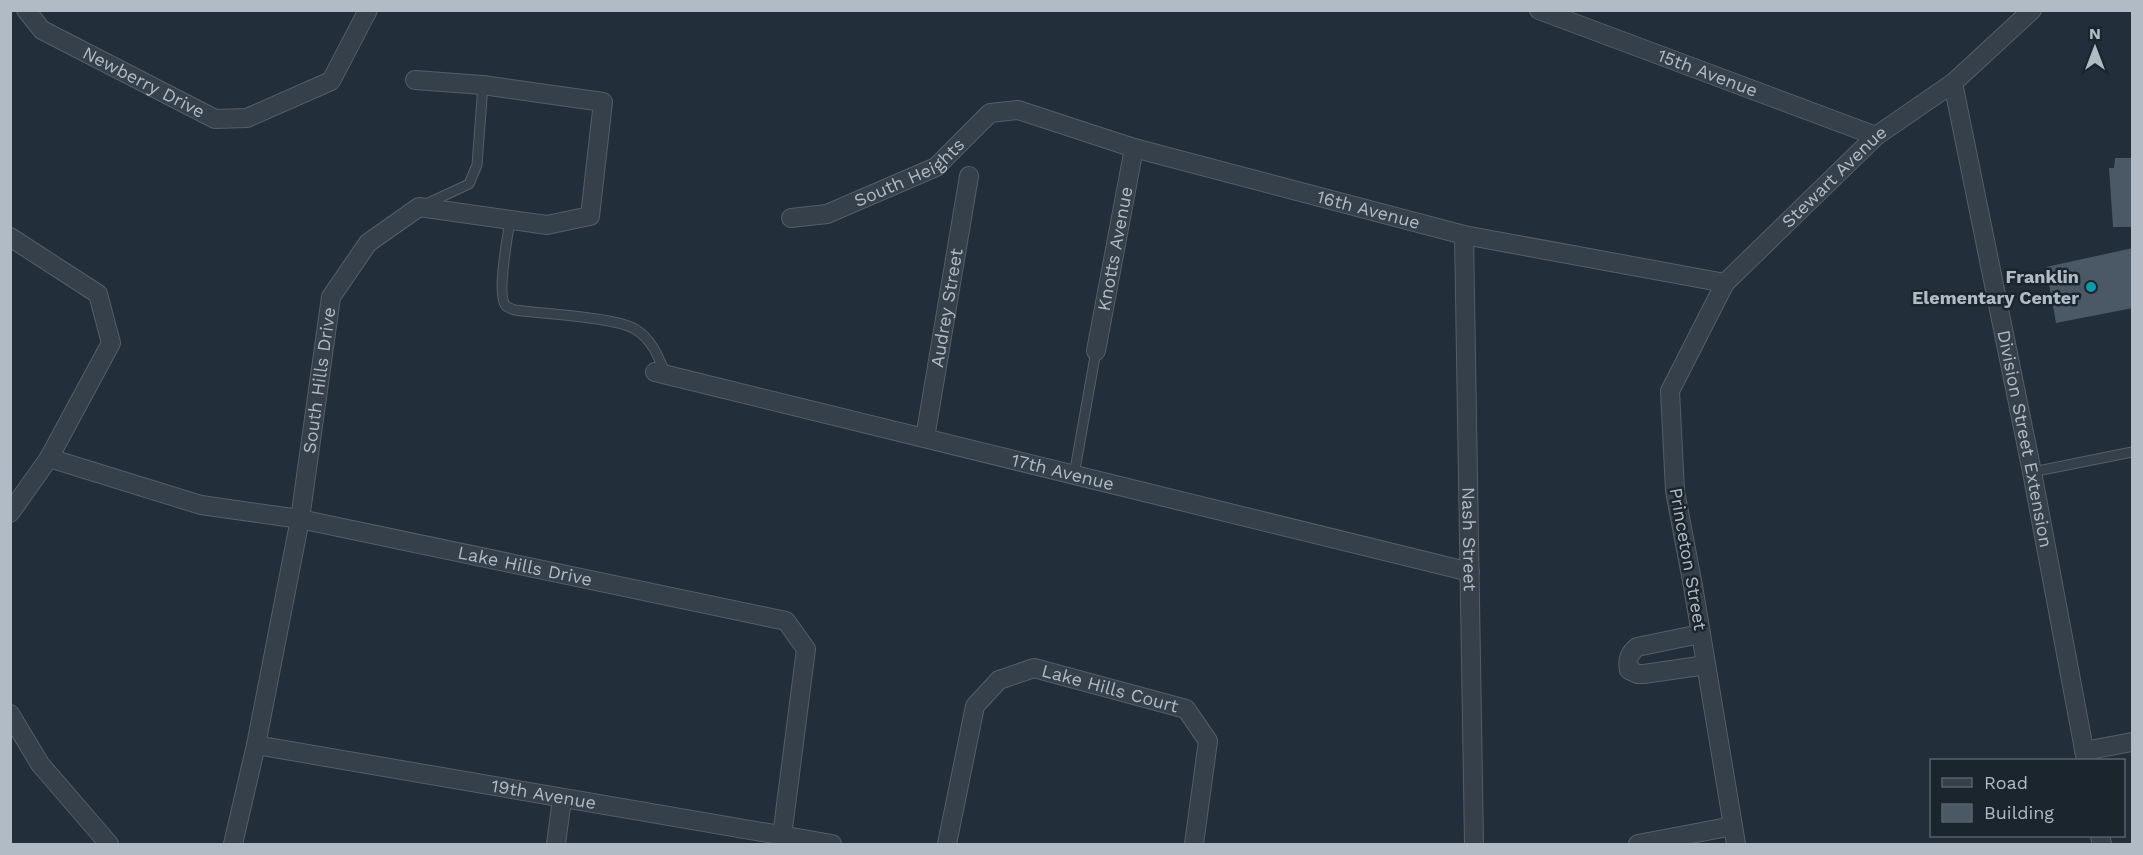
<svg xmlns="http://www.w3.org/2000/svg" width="2143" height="855" font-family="'Work Sans',sans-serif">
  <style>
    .building { fill: #4a5965 }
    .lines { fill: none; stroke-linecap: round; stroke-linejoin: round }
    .lane-casing { stroke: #545e67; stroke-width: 11 }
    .street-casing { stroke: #545e67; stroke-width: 20 }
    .lane { stroke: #36404a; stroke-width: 9 }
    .street { stroke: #36404a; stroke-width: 18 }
    .culture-dot { fill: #0f9aa8; stroke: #1b252e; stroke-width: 2 }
    .labels { text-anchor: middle; stroke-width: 5; stroke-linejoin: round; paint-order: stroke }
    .street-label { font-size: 18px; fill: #b1bbc6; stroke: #1b252e }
    .poi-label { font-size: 18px; font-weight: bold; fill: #b1bbc6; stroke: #1b252e; text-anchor: end }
  </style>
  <rect width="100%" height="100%" fill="#222e39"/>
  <path class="building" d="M 2115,158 L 2133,158 L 2133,227 L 2113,227 L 2109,168 L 2114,168 Z
    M 2133,248 L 2133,308 L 2056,323 L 2046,267 Z"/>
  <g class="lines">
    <g class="lane-casing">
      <path id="lane" d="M 424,205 L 469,184 L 477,165 L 483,85
        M 510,220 C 508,235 496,296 506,306 C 509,308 512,309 515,310 C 542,314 614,317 635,329 C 652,339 659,358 666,375
        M 2032,472 L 2132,452
        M 1074,475 L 1096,351"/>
    </g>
    <g class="street-casing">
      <g id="street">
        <path id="s1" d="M 26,10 L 42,30 L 215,119 L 247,118 L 331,81 L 368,10"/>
        <path id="s2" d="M 1539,10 L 1876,136"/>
        <path id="s3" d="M 1953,83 L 2032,472 L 2086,760"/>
        <path id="s4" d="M 791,218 L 827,214 L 936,167 L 990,113 L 1018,110 L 1134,148 L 1464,235 L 1725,283"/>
        <path id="s5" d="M 1464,235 L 1474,844"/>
        <path d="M 10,237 L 98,294 L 111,343 L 49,458 L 10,513"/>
        <path id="s6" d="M 1096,351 L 1134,148"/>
        <path id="s7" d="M 655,372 L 1470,572"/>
        <path id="s8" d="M 925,438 L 969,176"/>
        <path id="s9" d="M 49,458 L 201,505 L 300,519 L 786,621 L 806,649 L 782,836"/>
        <path d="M 1700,634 L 1637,647 C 1629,654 1627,659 1629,670 L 1638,674 L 1644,674 L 1706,665"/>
        <path d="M 10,714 L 40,764 L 109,844"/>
        <path id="s10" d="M 256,745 L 832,844"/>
        <path d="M 2084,751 L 2132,742"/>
        <path d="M 2100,836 L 2102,844"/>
        <path id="s11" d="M 233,844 L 256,745 L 300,519 L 331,297 L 368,243 L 419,207 L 547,225 L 590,216 L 603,102 L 483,85 L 415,80"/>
        <path d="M 556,844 L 562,799"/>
        <path id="s12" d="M 947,844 L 975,706 L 999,680 L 1034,668 L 1186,709 L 1208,741 L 1194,844"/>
        <path d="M 1638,844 L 1733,826"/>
        <path id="s13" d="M 1736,844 L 1693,586 L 1675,491 L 1670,391 L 1725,283 L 1876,136 L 1953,83 L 2032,10"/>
      </g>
    </g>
    <use href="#lane" class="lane"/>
    <use href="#street" class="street"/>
  </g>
  <circle class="culture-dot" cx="2091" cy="287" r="6"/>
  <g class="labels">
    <g class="street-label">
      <text dy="6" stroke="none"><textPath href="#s2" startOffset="180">15th Avenue</textPath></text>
      <text dy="6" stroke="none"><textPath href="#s1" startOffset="140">Newberry Drive</textPath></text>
      <text dy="6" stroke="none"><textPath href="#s4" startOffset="129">South Heights</textPath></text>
      <text dy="6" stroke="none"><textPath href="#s13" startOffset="732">Stewart Avenue</textPath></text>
      <text dy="6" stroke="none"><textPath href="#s4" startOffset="624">16th Avenue</textPath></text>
      <text dy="6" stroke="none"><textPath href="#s6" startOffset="104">Knotts Avenue</textPath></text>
      <text dy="6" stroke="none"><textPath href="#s8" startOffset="132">Audrey Street</textPath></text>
      <text dy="6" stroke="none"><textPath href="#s11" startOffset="472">South Hills Drive</textPath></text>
      <text dy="6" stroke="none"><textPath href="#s3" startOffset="363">Division Street Extension</textPath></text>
      <text dy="6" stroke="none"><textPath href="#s7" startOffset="420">17th Avenue</textPath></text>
      <text dy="6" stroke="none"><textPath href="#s5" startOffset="304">Nash Street</textPath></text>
      <text transform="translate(1688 559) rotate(80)" y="6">Princeton Street</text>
      <text dy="6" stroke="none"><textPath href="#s9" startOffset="489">Lake Hills Drive</textPath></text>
      <text dy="6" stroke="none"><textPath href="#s12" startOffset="292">Lake Hills Court</textPath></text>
      <text dy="6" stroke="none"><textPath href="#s10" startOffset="292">19th Avenue</textPath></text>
    </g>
    <g class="poi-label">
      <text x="2079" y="283">Franklin<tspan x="2079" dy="21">Elementary Center</tspan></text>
    </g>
  </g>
  <rect width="2143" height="855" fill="none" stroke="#b1bbc6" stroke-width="24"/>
  <rect x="1930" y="759" width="195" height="78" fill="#1b252e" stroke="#57616b" stroke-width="1.5"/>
  <rect x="1942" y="778" width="30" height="9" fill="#36404a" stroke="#57616b" stroke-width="1.5"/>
  <text x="1984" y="789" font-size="18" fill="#b1bbc6">Road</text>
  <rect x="1942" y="804" width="30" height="18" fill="#4a5965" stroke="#57616b" stroke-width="1.5"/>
  <text x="1984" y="819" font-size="18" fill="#b1bbc6">Building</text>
  <g transform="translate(2095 48)" stroke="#1b252e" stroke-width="4.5" paint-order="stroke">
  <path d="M0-4.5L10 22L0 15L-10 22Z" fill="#b1bbc6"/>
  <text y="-9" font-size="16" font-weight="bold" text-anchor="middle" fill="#b1bbc6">N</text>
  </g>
</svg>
